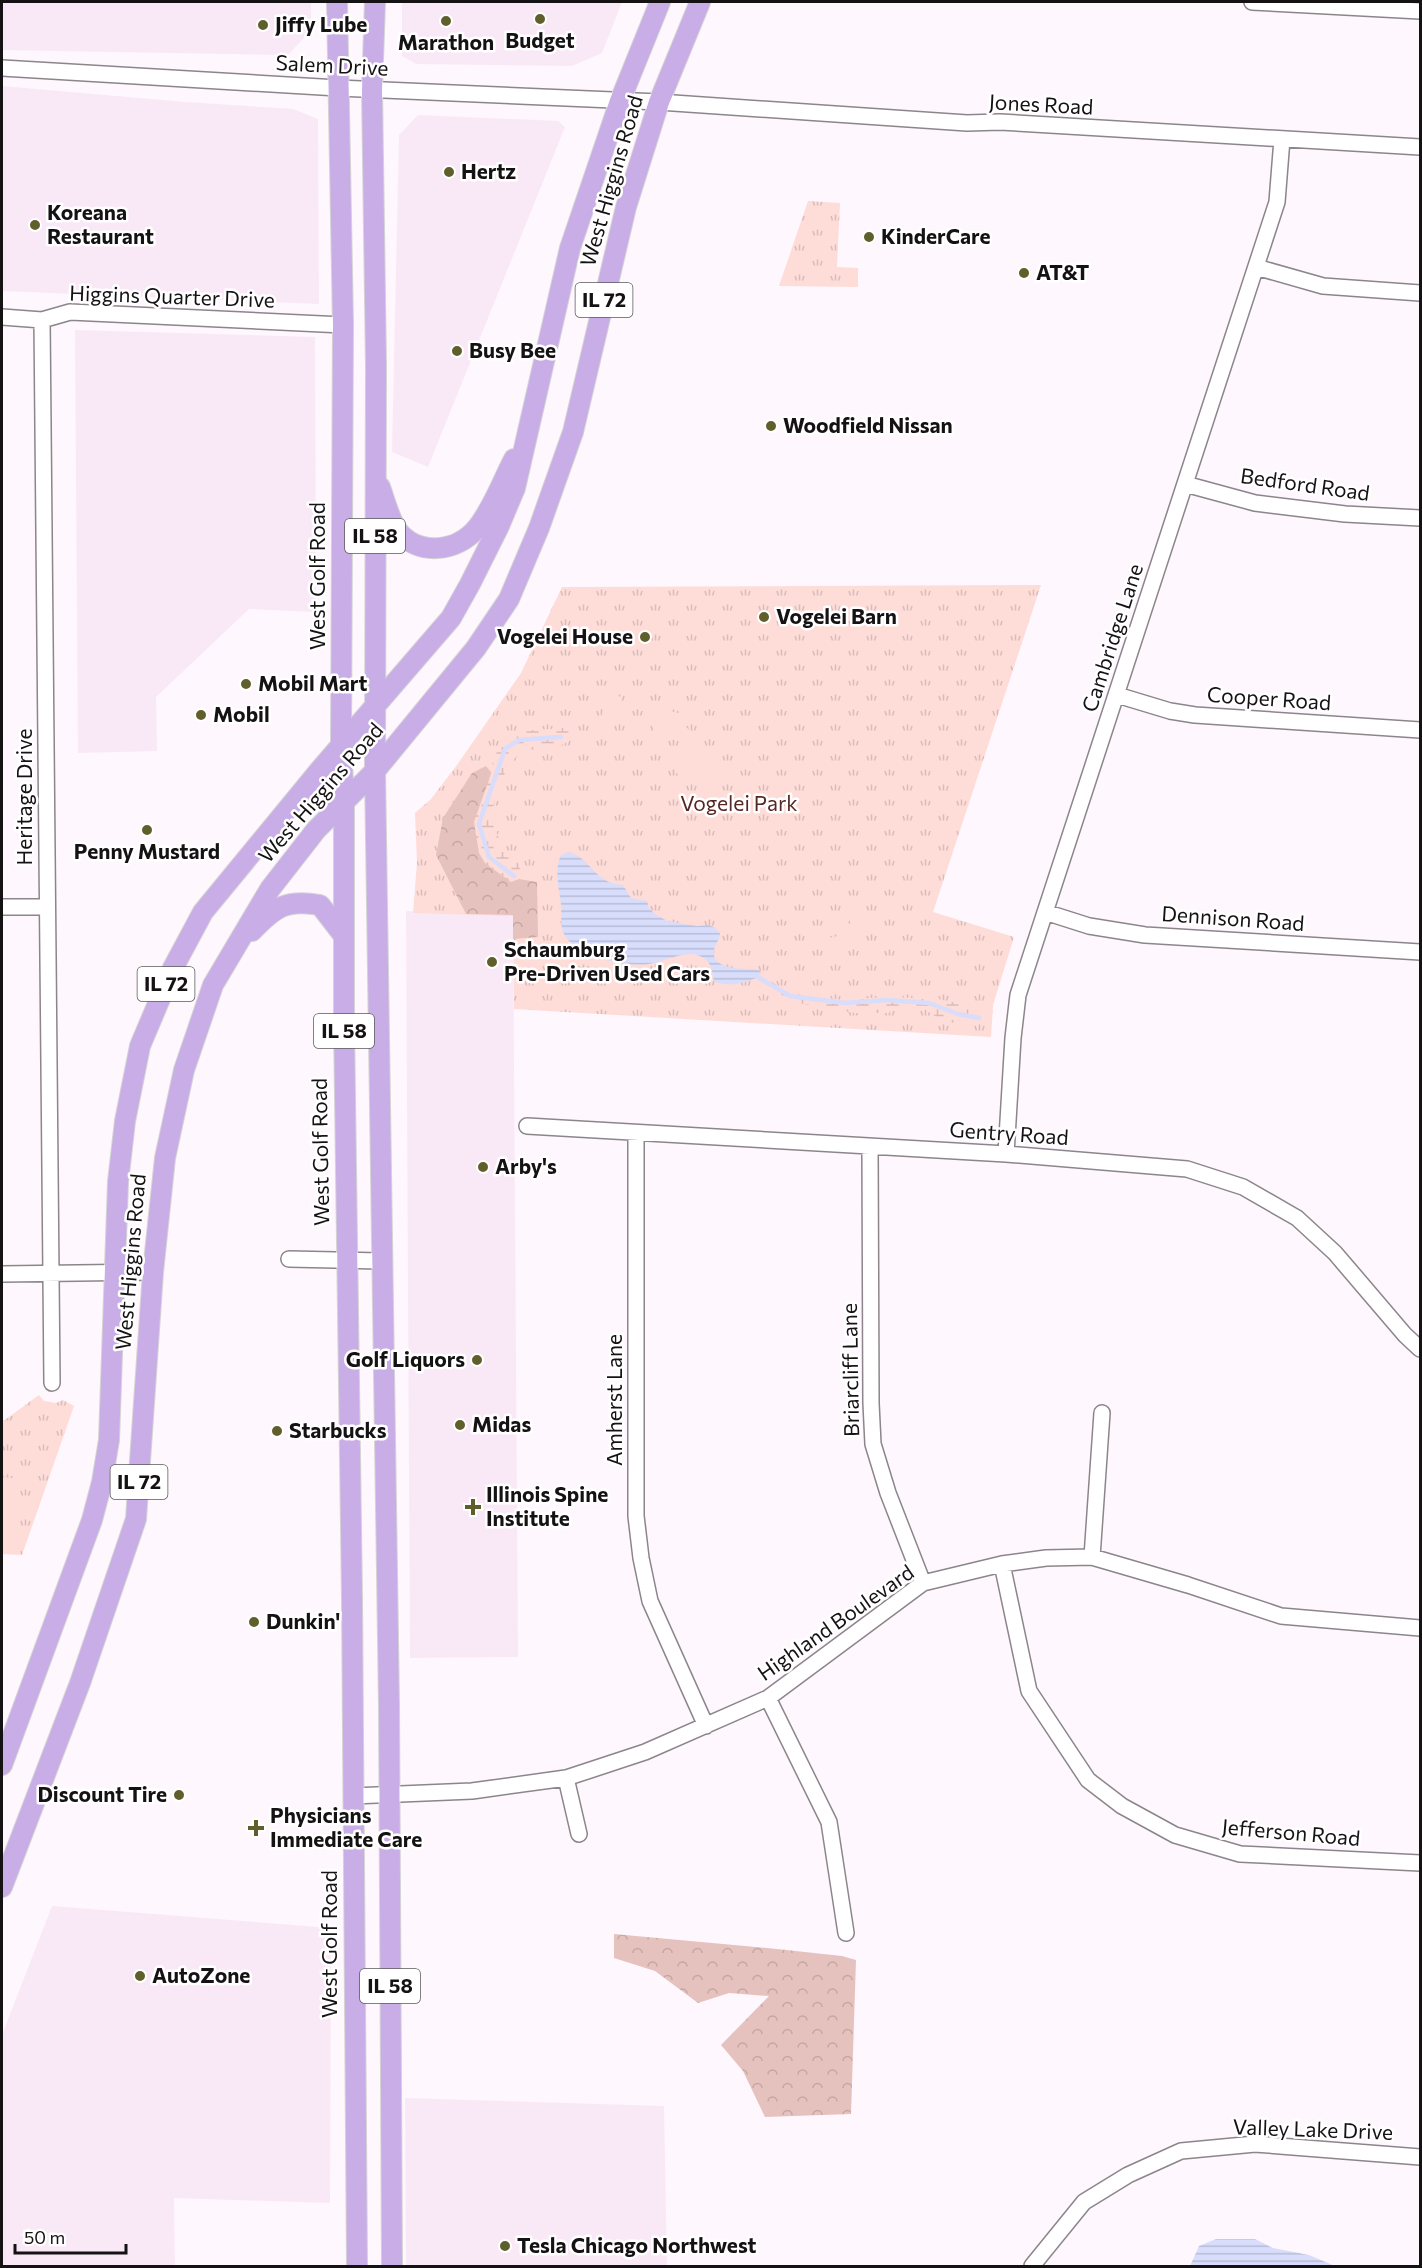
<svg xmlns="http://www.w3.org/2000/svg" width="1422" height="2268" font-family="Commissioner,sans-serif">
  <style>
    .built { fill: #f9e9f6 }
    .grass { fill: url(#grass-tufts) }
    .forest { fill: url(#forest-crowns) }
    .wetland { fill: url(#wetland-marsh) }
    .garden { fill: #fedcd8 }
    .water { fill: url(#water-rules) }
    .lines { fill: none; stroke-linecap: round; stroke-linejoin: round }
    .stream { stroke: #d7ddfb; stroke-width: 4.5 }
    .minor-casing { stroke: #8c858b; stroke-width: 18 }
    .major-casing { stroke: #d5d4d5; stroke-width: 22 }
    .minor { stroke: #fff; stroke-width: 15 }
    .major { stroke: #c8ade6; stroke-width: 20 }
    .poi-dot { fill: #605f2c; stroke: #fff; stroke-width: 2 }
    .labels { text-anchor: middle; stroke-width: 5; stroke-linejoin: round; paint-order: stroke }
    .shield { fill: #fff; stroke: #5b595a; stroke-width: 1.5 }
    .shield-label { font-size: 20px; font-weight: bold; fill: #151214 }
    .poi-label { font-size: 21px; font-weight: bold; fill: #151214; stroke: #fff; text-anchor: start }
    .street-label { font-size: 21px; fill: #151214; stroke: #fff }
    .park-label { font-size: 21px; fill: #572724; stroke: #fff }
  </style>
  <defs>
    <pattern id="grass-tufts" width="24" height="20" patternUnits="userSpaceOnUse" patternTransform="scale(1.5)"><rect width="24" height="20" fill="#fedcd8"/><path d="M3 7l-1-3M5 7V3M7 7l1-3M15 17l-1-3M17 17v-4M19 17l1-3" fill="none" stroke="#d9bcb8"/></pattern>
    <pattern id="forest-crowns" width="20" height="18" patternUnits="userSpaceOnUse" patternTransform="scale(1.5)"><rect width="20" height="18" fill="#e6c2be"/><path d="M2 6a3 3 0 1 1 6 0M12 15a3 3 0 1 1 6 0" fill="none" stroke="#c4a6a2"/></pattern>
    <pattern id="wetland-marsh" width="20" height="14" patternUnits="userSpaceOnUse" patternTransform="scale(1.5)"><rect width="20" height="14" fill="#fedcd8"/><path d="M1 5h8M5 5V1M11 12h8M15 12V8" fill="none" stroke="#d9bcb8"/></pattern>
    <pattern id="water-rules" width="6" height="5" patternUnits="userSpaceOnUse" patternTransform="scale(1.5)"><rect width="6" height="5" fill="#d7ddfb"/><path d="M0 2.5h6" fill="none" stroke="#b8bdd6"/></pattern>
  </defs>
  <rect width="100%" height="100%" fill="#fef7fd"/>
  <path class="built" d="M 2,2 L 311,2 L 311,30 L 288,55 L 2,50 Z
    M 402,2 L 622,2 L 602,53 L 572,66 L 416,64 L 402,56 Z
    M 2,86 L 185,102 L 293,109 L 318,119 L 319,304 L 2,291 Z
    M 418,115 L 558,121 L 565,127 L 428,467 L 392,452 L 399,135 Z
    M 75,330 L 315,337 L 316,612 L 249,609 L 156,697 L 157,751 L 78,753 Z
    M 406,911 L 513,915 L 518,1657 L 410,1658 Z
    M 52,1906 L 331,1928 L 330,2203 L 174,2198 L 175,2266 L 2,2266 L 2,2035 Z
    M 405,2098 L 664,2106 L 667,2266 L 406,2266 Z"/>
  <path class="grass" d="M 808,201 L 840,203 L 837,267 L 858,268 L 858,287 L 779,286 Z
    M 1041,585 L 933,912 L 1014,937 L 993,1005 L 991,1037 L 514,1009 L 513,916 L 413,913 L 417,863 L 415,813 L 431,799 L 457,765 L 521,673 L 562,587 Z
    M 39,1395 L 44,1401 L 56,1403 L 63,1400 L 74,1406 L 22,1555 L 2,1554 L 2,1422 Z"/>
  <path class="forest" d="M 486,766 L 494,776 L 475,824 L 513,878 L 537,882 L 538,937 L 513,939 L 513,915 L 466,914 L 436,855 L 443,818 L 472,773 Z
    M 614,1934 L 777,1949 L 842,1956 L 856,1960 L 851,2114 L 765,2117 L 743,2071 L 721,2045 L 769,1996 L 729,1993 L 698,2003 L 655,1971 L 614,1958 Z"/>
  <path class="wetland" d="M 563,728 L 569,732 L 569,741 C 554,752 531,744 516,757 C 510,763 505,773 501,781 C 486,814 493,841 520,865 L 519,879 L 511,882 L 485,863 L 479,853 L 474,822 L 492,771 L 493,755 L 505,738 L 520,731 Z
    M 760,974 L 790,994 L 844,1000 L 883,997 L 919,998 L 929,995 L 945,1001 L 966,1004 C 970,1011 977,1012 982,1018 C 975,1023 966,1021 957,1024 L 938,1018 L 926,1010 L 894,1007 L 889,1013 L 855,1013 L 787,1001 L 751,980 L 758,977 Z"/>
  <path class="garden" d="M 614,695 L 622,697 L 622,708 L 616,725 L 600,724 C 601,712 606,703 614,695 Z
    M 660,711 L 670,711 L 678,713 L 685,726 L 704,743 L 699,744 L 686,739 L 664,740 L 654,732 L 652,719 Z
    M 682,749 C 704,753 705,773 735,772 L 736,775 C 716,780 704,785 683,780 L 675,771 L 677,760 Z
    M 858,896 C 860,901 864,908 864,914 C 865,920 862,927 859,932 C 847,954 821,955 804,937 L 816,932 C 834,944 845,935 853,917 L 850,904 Z
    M 2,1477 L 20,1479 L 14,1551 L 2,1550 Z"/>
  <path class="water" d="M 569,852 C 592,859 595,884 623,885 L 631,898 L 647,901 L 649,908 L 655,914 L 667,921 L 697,926 L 708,925 L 714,927 L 720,933 C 720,939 715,944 714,951 C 711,971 746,968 758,970 L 761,971 L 758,977 C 745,983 728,988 714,981 C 712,973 713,966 706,960 C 691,946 665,962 649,964 C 624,967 574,957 563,932 C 560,923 562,913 561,904 C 559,888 554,870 561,855 Z
    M 1216,2239 L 1255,2239 L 1273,2248 L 1309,2255 L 1335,2266 L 1190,2266 L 1199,2246 Z"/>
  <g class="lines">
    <path class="stream" d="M 514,876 L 489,857 L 479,824 L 505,749 L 519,740 L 561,737
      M 758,977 L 790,996 L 845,1003 L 887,1000 L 929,1003 L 958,1014 L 979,1018"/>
    <g class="minor-casing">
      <path id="minor" d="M 1252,2 L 1420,11
        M 2,68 L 338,88 L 659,102 L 967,123 L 1000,122 L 1420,147
        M 1256,267 L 1323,286 L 1420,293
        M 2,317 L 42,320 L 70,312 L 343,325
        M 42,320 L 52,1383
        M 1185,484 L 1255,503 L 1345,514 L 1420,518
        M 1117,695 L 1170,711 L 1195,715 L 1420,730
        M 2,907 L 47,907
        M 1045,912 L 1089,926 L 1145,935 L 1420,952
        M 527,1126 L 1006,1154 L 1187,1169 L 1243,1187 L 1297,1218 L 1335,1253 L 1405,1335 L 1420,1349
        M 636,1133 L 636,1516 L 641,1558 L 650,1601 L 706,1726
        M 870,1147 L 871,1403 L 873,1444 L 888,1493 L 923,1583
        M 1006,1154 L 1013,1038 L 1018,995 L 1277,202 L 1282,139
        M 289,1259 L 381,1261
        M 2,1274 L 153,1272
        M 1092,1557 L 1102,1413
        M 1002,1564 L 1029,1691 L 1088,1780 L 1122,1806 L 1175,1835 L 1240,1854 L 1420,1863
        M 768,1698 L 829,1822 L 846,1933
        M 566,1778 L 579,1834
        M 353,1796 L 472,1791 L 566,1778 L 645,1752 L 768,1698 L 923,1583 L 1002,1564 L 1046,1558 L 1092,1557 L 1188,1585 L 1281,1616 L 1420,1628
        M 1032,2266 L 1084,2202 L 1128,2175 L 1181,2151 L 1255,2144 L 1420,2157"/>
    </g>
    <g class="major-casing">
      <path id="major" d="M 337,2 L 343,325 L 341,745 L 344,801 L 344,1024 L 352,1599 L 357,2266
        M 375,2 L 372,90 L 376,366 L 375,771 L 389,1705 L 392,2266
        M 380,487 C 385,501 389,518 397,530 C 418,557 457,552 477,528 C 492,510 503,480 514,459
        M 252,931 C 275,907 286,899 320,905 L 344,936
        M 2,1765 L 92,1520 L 102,1482 L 109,1440 L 118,1182 L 125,1121 L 140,1046 L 173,968 L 203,912 L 319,771 L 451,618 L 470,584 L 499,526 L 515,488 L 570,248 L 620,101 L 660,2
        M 2,1887 L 80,1683 L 136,1519 L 153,1272 L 165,1158 L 184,1070 L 213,985 L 270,889 L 316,830 L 375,771 L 476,648 L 509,599 L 539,528 L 573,432 L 626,207 L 659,102 L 700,2"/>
    </g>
    <use href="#minor" class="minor"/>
    <use href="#major" class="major"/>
  </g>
  <g class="poi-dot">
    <circle cx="540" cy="19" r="6"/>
    <circle cx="446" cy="21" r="6"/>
    <circle cx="263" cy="25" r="6"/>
    <circle cx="449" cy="172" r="6"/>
    <circle cx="35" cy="225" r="6"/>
    <circle cx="869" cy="237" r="6"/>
    <circle cx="1024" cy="273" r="6"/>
    <circle cx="457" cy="351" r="6"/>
    <circle cx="771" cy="426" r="6"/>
    <circle cx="764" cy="617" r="6"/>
    <circle cx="645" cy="637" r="6"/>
    <circle cx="246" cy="684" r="6"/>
    <circle cx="201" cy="715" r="6"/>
    <circle cx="147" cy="830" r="6"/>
    <circle cx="492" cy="962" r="6"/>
    <circle cx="483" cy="1167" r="6"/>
    <circle cx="477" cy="1360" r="6"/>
    <circle cx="460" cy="1425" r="6"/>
    <circle cx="277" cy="1431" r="6"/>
    <path d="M470 1498h6v6h6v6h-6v6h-6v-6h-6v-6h6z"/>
    <circle cx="254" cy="1622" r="6"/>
    <circle cx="179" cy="1795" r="6"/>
    <path d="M253 1819h6v6h6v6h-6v6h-6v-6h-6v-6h6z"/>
    <circle cx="140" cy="1976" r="6"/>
    <circle cx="505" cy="2246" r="6"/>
  </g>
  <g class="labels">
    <g class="shield">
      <rect x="575.5" y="283" width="57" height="34" rx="4.5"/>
      <rect x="345" y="519" width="60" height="34" rx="4.5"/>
      <rect x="137.5" y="967" width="57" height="34" rx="4.5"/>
      <rect x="314" y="1014" width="60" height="34" rx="4.5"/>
      <rect x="110.5" y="1465" width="57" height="34" rx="4.5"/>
      <rect x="360" y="1969" width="60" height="34" rx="4.5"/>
    </g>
    <g class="shield-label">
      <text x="604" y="307">IL 72</text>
      <text x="375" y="543">IL 58</text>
      <text x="166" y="991">IL 72</text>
      <text x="344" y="1038">IL 58</text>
      <text x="139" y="1489">IL 72</text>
      <text x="390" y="1993">IL 58</text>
    </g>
    <g class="poi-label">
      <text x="275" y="32">Jiffy Lube</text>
      <text x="540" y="48" text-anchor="middle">Budget</text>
      <text x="446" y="50" text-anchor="middle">Marathon</text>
      <text x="461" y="179">Hertz</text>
      <text x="47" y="220">Koreana<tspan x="47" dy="24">Restaurant</tspan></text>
      <text x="881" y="244">KinderCare</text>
      <text x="1036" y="280">AT&amp;T</text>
      <text x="469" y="358">Busy Bee</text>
      <text x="783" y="433">Woodfield Nissan</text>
      <text x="776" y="624">Vogelei Barn</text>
      <text x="633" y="644" text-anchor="end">Vogelei House</text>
      <text x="258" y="691">Mobil Mart</text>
      <text x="213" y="722">Mobil</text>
      <text x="147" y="859" text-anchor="middle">Penny Mustard</text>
      <text x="504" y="957">Schaumburg<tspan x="504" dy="24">Pre-Driven Used Cars</tspan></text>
      <text x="495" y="1174">Arby's</text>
      <text x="465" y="1367" text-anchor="end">Golf Liquors</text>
      <text x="472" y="1432">Midas</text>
      <text x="289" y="1438">Starbucks</text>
      <text x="486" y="1502">Illinois Spine<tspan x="486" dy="24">Institute</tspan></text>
      <text x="266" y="1629">Dunkin'</text>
      <text x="167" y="1802" text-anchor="end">Discount Tire</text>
      <text x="270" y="1823">Physicians<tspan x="270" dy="24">Immediate Care</tspan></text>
      <text x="152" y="1983">AutoZone</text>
      <text x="517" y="2253">Tesla Chicago Northwest</text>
    </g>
    <g class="street-label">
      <text transform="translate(332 66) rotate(3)" y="7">Salem Drive</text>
      <text transform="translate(1041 105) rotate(3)" y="7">Jones Road</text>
      <text transform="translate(612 181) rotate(-74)" y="7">West Higgins Road</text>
      <text transform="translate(172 297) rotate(2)" y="7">Higgins Quarter Drive</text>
      <text transform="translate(1305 485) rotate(8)" y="7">Bedford Road</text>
      <text transform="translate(318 576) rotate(-90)" y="7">West Golf Road</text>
      <text transform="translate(1113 638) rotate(-72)" y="7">Cambridge Lane</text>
      <text transform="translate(1269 699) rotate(4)" y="7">Cooper Road</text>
      <text transform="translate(321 793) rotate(-49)" y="7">West Higgins Road</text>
      <text transform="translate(25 797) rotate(-90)" y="7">Heritage Drive</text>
      <text transform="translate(1233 919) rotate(4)" y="7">Dennison Road</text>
      <text transform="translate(1009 1134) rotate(4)" y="7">Gentry Road</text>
      <text transform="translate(321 1152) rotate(-91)" y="7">West Golf Road</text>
      <text transform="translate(131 1262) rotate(-85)" y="7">West Higgins Road</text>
      <text transform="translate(851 1370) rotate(-91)" y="7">Briarcliff Lane</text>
      <text transform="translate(615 1400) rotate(-90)" y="7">Amherst Lane</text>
      <text transform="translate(836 1623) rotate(-35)" y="7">Highland Boulevard</text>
      <text transform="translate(1291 1833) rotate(5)" y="7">Jefferson Road</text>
      <text transform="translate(330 1944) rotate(-90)" y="7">West Golf Road</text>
      <text transform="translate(1313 2130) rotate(2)" y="7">Valley Lake Drive</text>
    </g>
    <g class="park-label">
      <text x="739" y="811">Vogelei Park</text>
    </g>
  </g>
  <rect width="1422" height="2268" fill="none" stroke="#151214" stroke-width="6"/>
  <path d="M15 2244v9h111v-9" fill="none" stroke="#151214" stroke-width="3"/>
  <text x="24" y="2244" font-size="18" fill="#151214" stroke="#ffffff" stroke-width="4.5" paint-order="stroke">50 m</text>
</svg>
